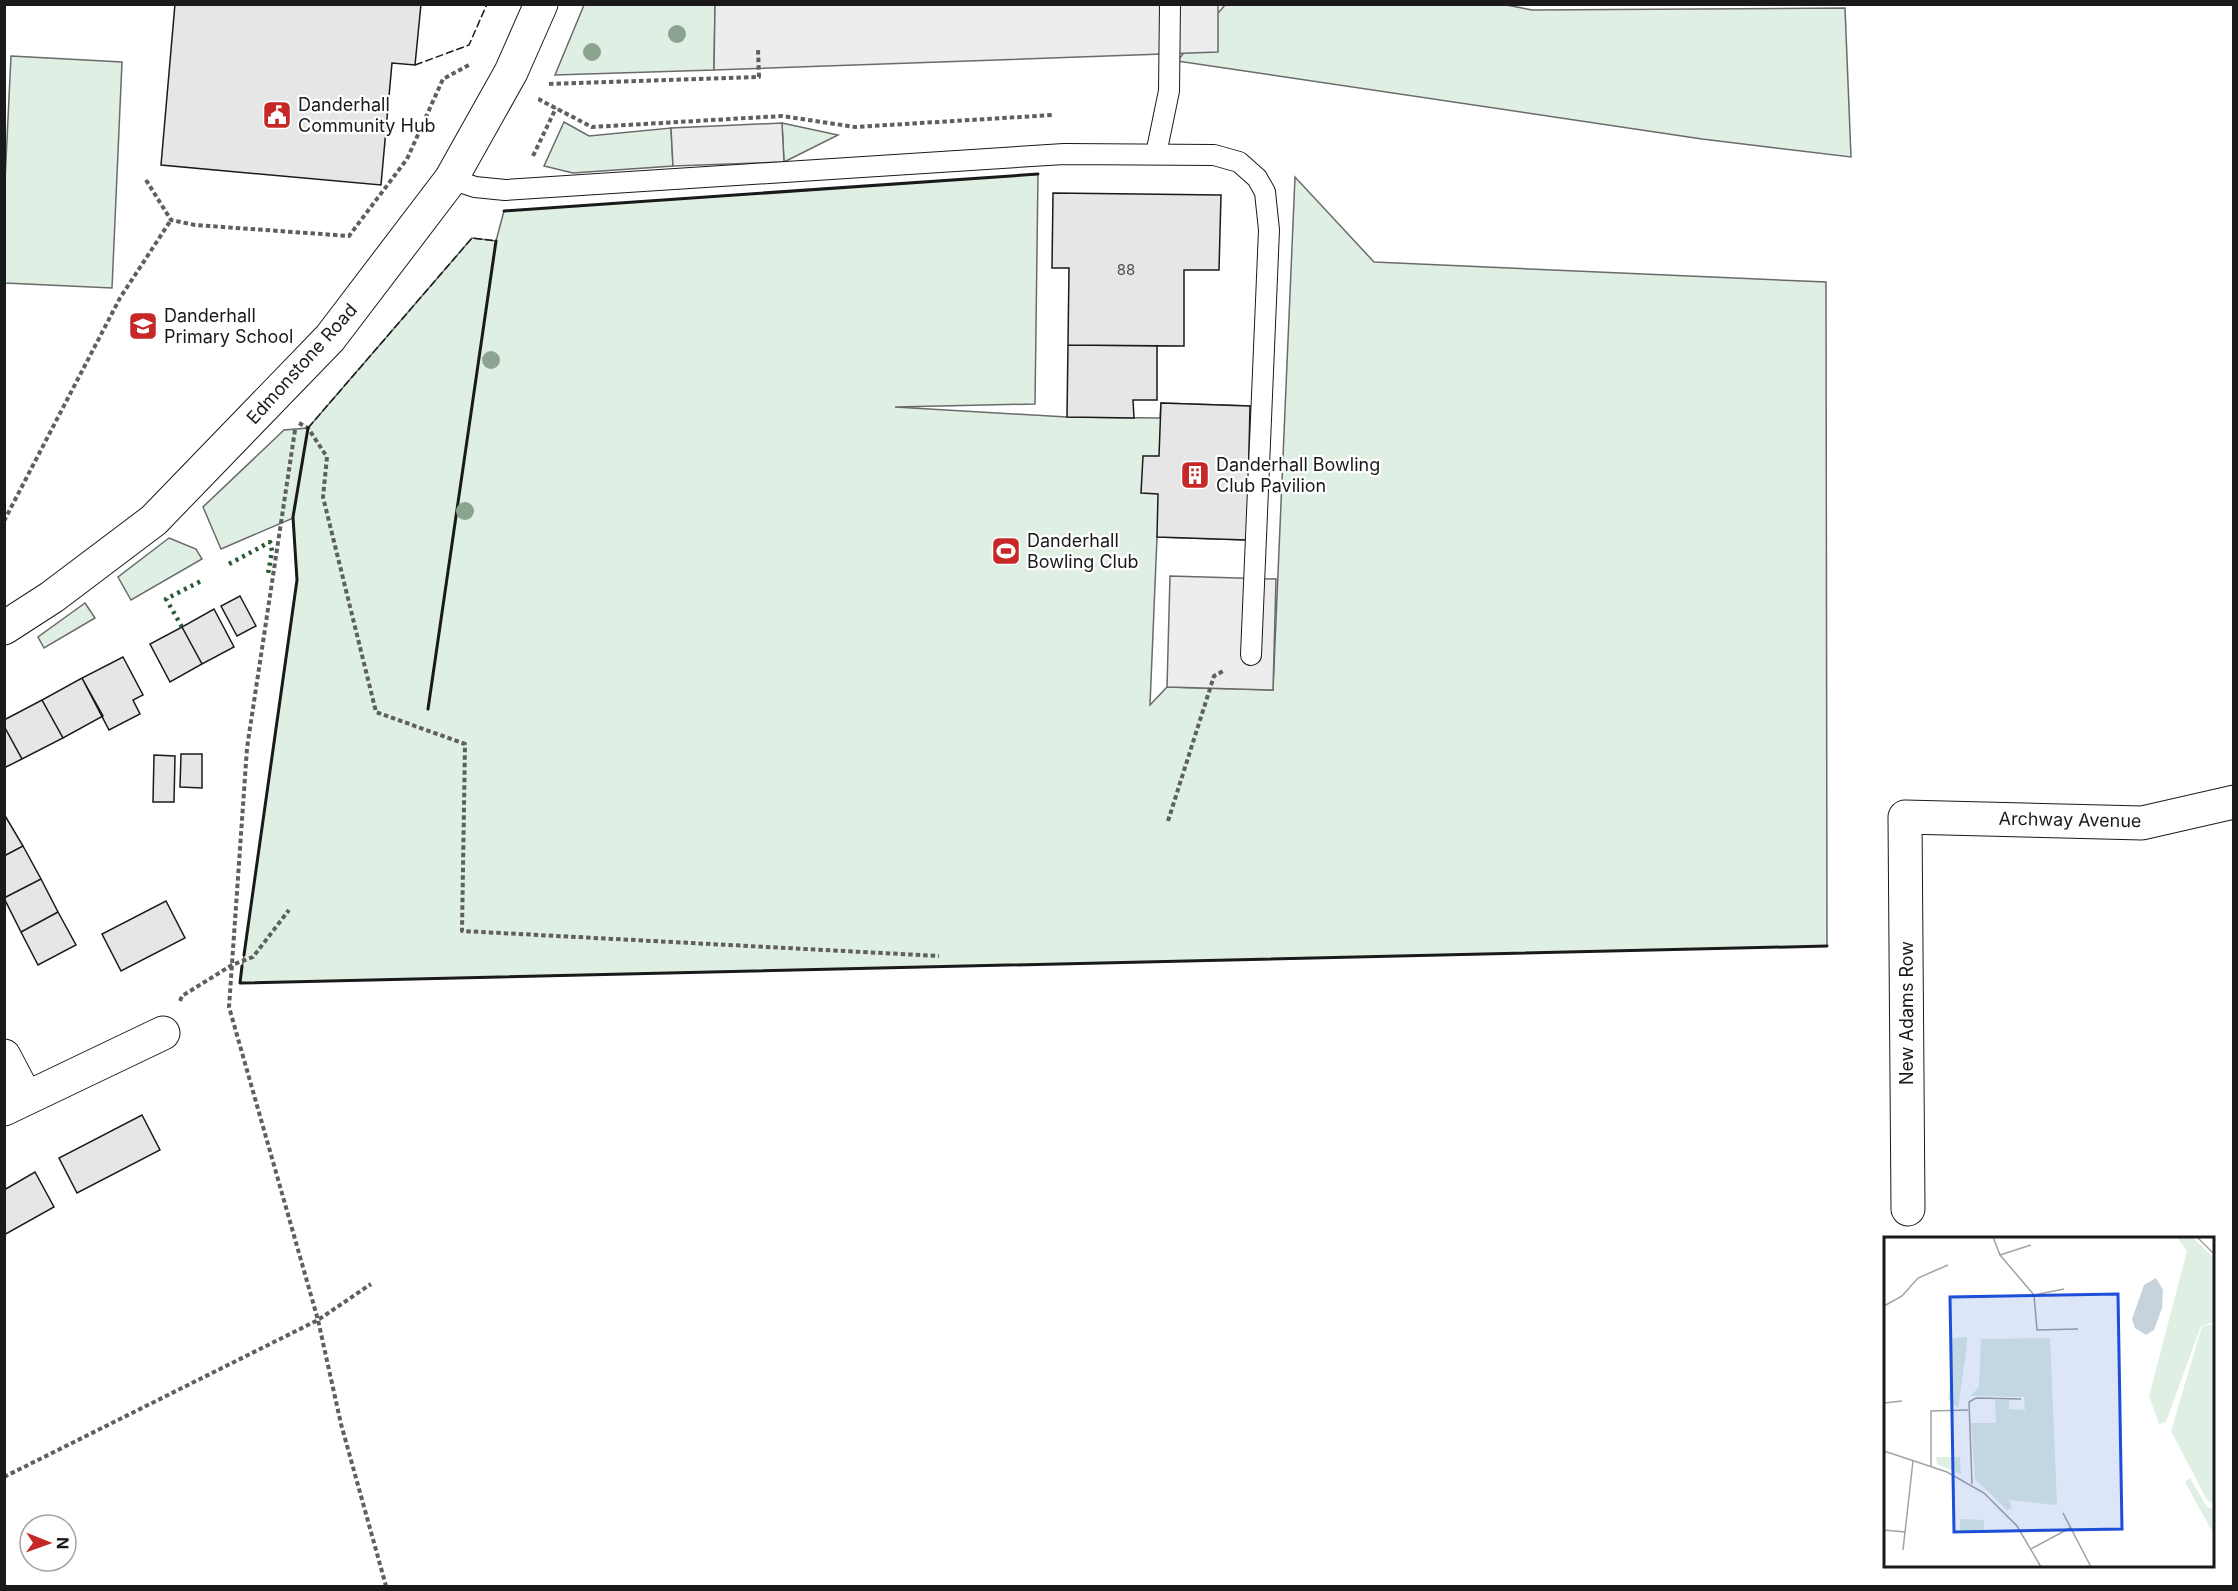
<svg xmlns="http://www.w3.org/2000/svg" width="2238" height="1591" font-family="Inter,sans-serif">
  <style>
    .green { fill: #e0efe3; stroke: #6a6a6a; stroke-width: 1.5 }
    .parking { fill: #ededed; stroke: #6a6a6a; stroke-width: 1.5 }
    .building { fill: #e6e6e6; stroke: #1a1a1a; stroke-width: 1.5 }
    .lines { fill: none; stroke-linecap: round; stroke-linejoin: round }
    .service-casing { stroke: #1a1a1a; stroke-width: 22 }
    .minor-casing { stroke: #1a1a1a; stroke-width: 35 }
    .tertiary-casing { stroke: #1a1a1a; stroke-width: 35 }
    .path { stroke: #5f5f5f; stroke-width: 4; stroke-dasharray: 4.5 3; stroke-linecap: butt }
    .service { stroke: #fff; stroke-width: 20 }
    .minor { stroke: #fff; stroke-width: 33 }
    .tertiary { stroke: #fff; stroke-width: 33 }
    .hedge { stroke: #2b5a34; stroke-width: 4.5; stroke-dasharray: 3 4.5; stroke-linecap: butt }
    .fence { stroke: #1a1a1a; stroke-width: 1.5; stroke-dasharray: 8 3; stroke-linecap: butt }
    .wall { stroke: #1a1a1a; stroke-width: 3 }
    .tree { fill: #8aa48f }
    .labels { text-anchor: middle; stroke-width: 4.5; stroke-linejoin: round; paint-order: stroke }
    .number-label { font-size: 15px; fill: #4d4d4d }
    .poi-label { font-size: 18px; fill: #1a1a1a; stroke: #fff; text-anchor: start }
    .street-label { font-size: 18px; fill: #1a1a1a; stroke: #fff }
    .inset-road { fill: none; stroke: #a3a3a3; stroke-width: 1.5 }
    .view { fill: #1d4ed8; fill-opacity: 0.15; stroke: #1d4ed8; stroke-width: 3 }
    .inset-edge { fill: none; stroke: #1a1a1a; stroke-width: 3 }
  </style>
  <rect width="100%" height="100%" fill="#fff"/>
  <path class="green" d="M 1501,4 L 1532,10 L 1845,8 L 1851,157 L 1702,139 L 1177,61 L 1225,5 Z
    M 584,5 L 715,5 L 714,70 L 555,75 Z
    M 11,56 L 122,62 L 112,288 L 5,283 L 5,181 Z
    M 564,122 L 589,136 L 671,128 L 673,166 L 573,173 L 544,166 Z
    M 782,123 L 838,135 L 784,162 Z
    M 1038,174 L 1035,404 L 895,407 L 1067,417 L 1160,418 L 1161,403 L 1250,406 L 1247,540 L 1157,537 L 1150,705 L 1167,687 L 1273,690 L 1295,177 L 1374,262 L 1826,282 L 1827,946 L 240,983 L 297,580 L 293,518 L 221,549 L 203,507 L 284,430 L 308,428 L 472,238 L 496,241 L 504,211 Z
    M 169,538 L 196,549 L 202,559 L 131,600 L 118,577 Z
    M 85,603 L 95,618 L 44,648 L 38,637 Z"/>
  <path class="parking" d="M 715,5 L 1218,5 L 1218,52 L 714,70 Z
    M 782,123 L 784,162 L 673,166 L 671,128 Z
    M 1170,576 L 1276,579 L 1273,690 L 1167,687 Z"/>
  <path class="building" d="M 175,4 L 421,4 L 415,65 L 392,63 L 381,185 L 161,165 Z
    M 1053,193 L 1221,195 L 1219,270 L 1184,270 L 1184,346 L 1068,345 L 1069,268 L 1052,268 Z
    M 1068,345 L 1157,346 L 1157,400 L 1133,400 L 1134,418 L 1067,417 Z
    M 1161,403 L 1250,406 L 1247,540 L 1157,537 L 1158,494 L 1141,493 L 1143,456 L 1159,456 Z
    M 240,596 L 256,626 L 237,636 L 221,606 Z
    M 214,609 L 234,647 L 202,664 L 182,627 Z
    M 182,627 L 202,664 L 170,682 L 150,644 Z
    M 123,657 L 143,695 L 133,700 L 140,714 L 109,730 L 82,678 Z
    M 82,678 L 103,716 L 63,738 L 42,700 Z
    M 42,700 L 63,738 L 22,759 L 4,726 L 4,720 Z
    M 4,726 L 22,759 L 4,768 Z
    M 181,754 L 202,754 L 202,788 L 180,787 Z
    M 154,755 L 175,756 L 174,802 L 153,802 Z
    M 4,814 L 23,846 L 4,856 Z
    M 23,846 L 41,879 L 4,898 L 4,856 Z
    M 41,879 L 58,912 L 21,932 L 4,898 Z
    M 166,901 L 185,938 L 121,971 L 102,934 Z
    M 58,912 L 76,945 L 38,965 L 21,932 Z
    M 142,1115 L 160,1150 L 77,1193 L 59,1158 Z
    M 35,1172 L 54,1207 L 4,1235 L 4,1190 Z"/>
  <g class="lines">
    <g class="service-casing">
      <path id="service" d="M 1156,154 L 1169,91 L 1170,4
        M 451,179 L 475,187 L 505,190 L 1064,154 L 1214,155 L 1239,162 L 1257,178 L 1265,192 L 1269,230 L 1251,655"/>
    </g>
    <g class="minor-casing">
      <path id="minor" d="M 4,1056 L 26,1098
        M 4,1109 L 163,1033
        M 1908,1209 L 1905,817 L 2142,823 L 2234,802"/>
    </g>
    <g class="tertiary-casing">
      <path id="tertiary" d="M 4,628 L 52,597 L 154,520 L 330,338 L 451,179 L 511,72 L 541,4"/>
    </g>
    <path class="path" d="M 549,84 L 759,77 L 758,49
      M 541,98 L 540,100 L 592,127 L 782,116 L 855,127 L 1053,115
      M 533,156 L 556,108
      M 146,180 L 171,220 L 195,225 L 349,236 L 407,159 L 443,79 L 469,65
      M 299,423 L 308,428 L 327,457 L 323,497 L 376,712 L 465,744 L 462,931 L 939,956
      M 295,430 L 247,748 L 229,1007 L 318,1320 L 341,1424 L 386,1586
      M 4,521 L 120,298 L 171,220
      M 1168,821 L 1214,676 L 1225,670
      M 180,1001 L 182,996 L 232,965 L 253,957 L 289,910
      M 4,1477 L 318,1320 L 371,1284"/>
    <use href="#service" class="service"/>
    <use href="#minor" class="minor"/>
    <use href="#tertiary" class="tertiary"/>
    <path class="hedge" d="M 229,564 L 270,542 L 272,551 L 268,574
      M 182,627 L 166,599 L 201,581"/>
    <path class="fence" d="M 415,65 L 469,45 L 487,4
      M 308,428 L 472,238 L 496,241"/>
    <path class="wall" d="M 504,211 L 1038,174
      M 428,709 L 496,241
      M 244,955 L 297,580 L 293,517 L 308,428
      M 242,966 L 240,983 L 1827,946"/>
  </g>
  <g class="tree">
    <circle cx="677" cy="34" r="9"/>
    <circle cx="592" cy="52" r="9"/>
    <circle cx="491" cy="360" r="9"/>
    <circle cx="465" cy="511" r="9"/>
  </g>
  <defs>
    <g id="civic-square" transform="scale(1.5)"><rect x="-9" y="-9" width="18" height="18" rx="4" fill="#c62828" stroke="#fff"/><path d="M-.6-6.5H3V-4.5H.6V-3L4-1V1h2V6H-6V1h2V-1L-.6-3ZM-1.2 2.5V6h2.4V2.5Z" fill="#fff"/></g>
    <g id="school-square" transform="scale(1.5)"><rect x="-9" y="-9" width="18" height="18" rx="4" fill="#c62828" stroke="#fff"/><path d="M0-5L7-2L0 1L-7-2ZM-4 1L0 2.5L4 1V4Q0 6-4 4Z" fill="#fff"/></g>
    <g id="building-square" transform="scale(1.5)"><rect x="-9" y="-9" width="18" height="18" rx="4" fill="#c62828" stroke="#fff"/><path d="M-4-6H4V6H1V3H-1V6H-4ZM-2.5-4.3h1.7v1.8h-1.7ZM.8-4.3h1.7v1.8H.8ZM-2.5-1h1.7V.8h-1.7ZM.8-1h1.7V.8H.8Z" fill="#fff"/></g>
    <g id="stadium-square" transform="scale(1.5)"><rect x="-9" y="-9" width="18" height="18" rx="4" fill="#c62828" stroke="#fff"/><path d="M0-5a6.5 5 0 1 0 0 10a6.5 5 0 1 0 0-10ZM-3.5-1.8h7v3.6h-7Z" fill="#fff"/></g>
  </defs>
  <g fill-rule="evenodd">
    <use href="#civic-square" x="277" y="115"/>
    <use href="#school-square" x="143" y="326"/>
    <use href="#building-square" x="1195" y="475"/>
    <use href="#stadium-square" x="1006" y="551"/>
  </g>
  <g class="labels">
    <g class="number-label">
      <text x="1126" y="275">88</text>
    </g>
    <g class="poi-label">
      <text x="298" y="111">Danderhall<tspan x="298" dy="21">Community Hub</tspan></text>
      <text x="164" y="322">Danderhall<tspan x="164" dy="21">Primary School</tspan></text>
      <text x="1216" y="471">Danderhall Bowling<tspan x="1216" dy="21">Club Pavilion</tspan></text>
      <text x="1027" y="547">Danderhall<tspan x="1027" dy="21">Bowling Club</tspan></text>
    </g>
    <g class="street-label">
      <text transform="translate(302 364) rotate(-48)" y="6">Edmonstone Road</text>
      <text transform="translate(2070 820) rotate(1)" y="6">Archway Avenue</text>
      <text transform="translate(1907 1013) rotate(-90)" y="6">New Adams Row</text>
    </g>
  </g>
  <g transform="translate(1884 1237)">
    <rect width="330" height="330" fill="#fff"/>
    <path d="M 293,0 L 308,0 L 330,21 L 330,85 L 317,89 L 282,185 L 275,187 L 265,159 L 303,14 ZM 330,87 L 330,267 L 323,263 L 287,194 L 318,89 ZM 83,100 L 82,116 L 74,171 L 64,162 L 68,134 L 68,101 ZM 166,101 L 173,268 L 125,263 L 128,271 L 123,273 L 91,242 L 87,186 L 111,186 L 112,190 L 111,163 L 125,163 L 125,172 L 141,173 L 140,160 L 86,159 L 95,150 L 97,102 ZM 52,220 L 76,220 L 77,237 L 53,227 ZM 306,241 L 323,270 L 330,272 L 330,298 L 301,245 ZM 76,282 L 100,283 L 100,295 L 76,294 Z" fill="#e0efe3"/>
    <path d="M 272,41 L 279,53 L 278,71 L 270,93 L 262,98 L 251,91 L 248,82 L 260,48 Z" fill="#c6d2dc"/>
    <path class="inset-road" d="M 109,0 L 116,18 L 150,58 L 153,93 L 194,92M 313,0 L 330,17M 116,18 L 147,8M 150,58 L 180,52M 0,69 L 18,59 L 34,41 L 64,28M 0,166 L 18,164M 0,214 L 63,235 L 100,256 L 133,289 L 157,330M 47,229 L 47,174 L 84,173M 88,247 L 85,165 L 92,161 L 137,162M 179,276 L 207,330M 0,293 L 21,295M 147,312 L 186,291M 19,313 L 29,224"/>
    <path class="view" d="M 234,57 L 238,292 L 70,295 L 66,60 Z"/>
    <rect width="330" height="330" class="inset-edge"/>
  </g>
  <rect width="2238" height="1591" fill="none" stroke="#1a1a1a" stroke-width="12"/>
  <g transform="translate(48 1543) rotate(91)"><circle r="28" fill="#ffffff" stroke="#a3a3a3" stroke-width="1.5"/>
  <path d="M0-4.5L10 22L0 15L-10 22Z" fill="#c62828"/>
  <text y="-9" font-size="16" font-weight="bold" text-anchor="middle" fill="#1a1a1a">N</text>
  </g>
</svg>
